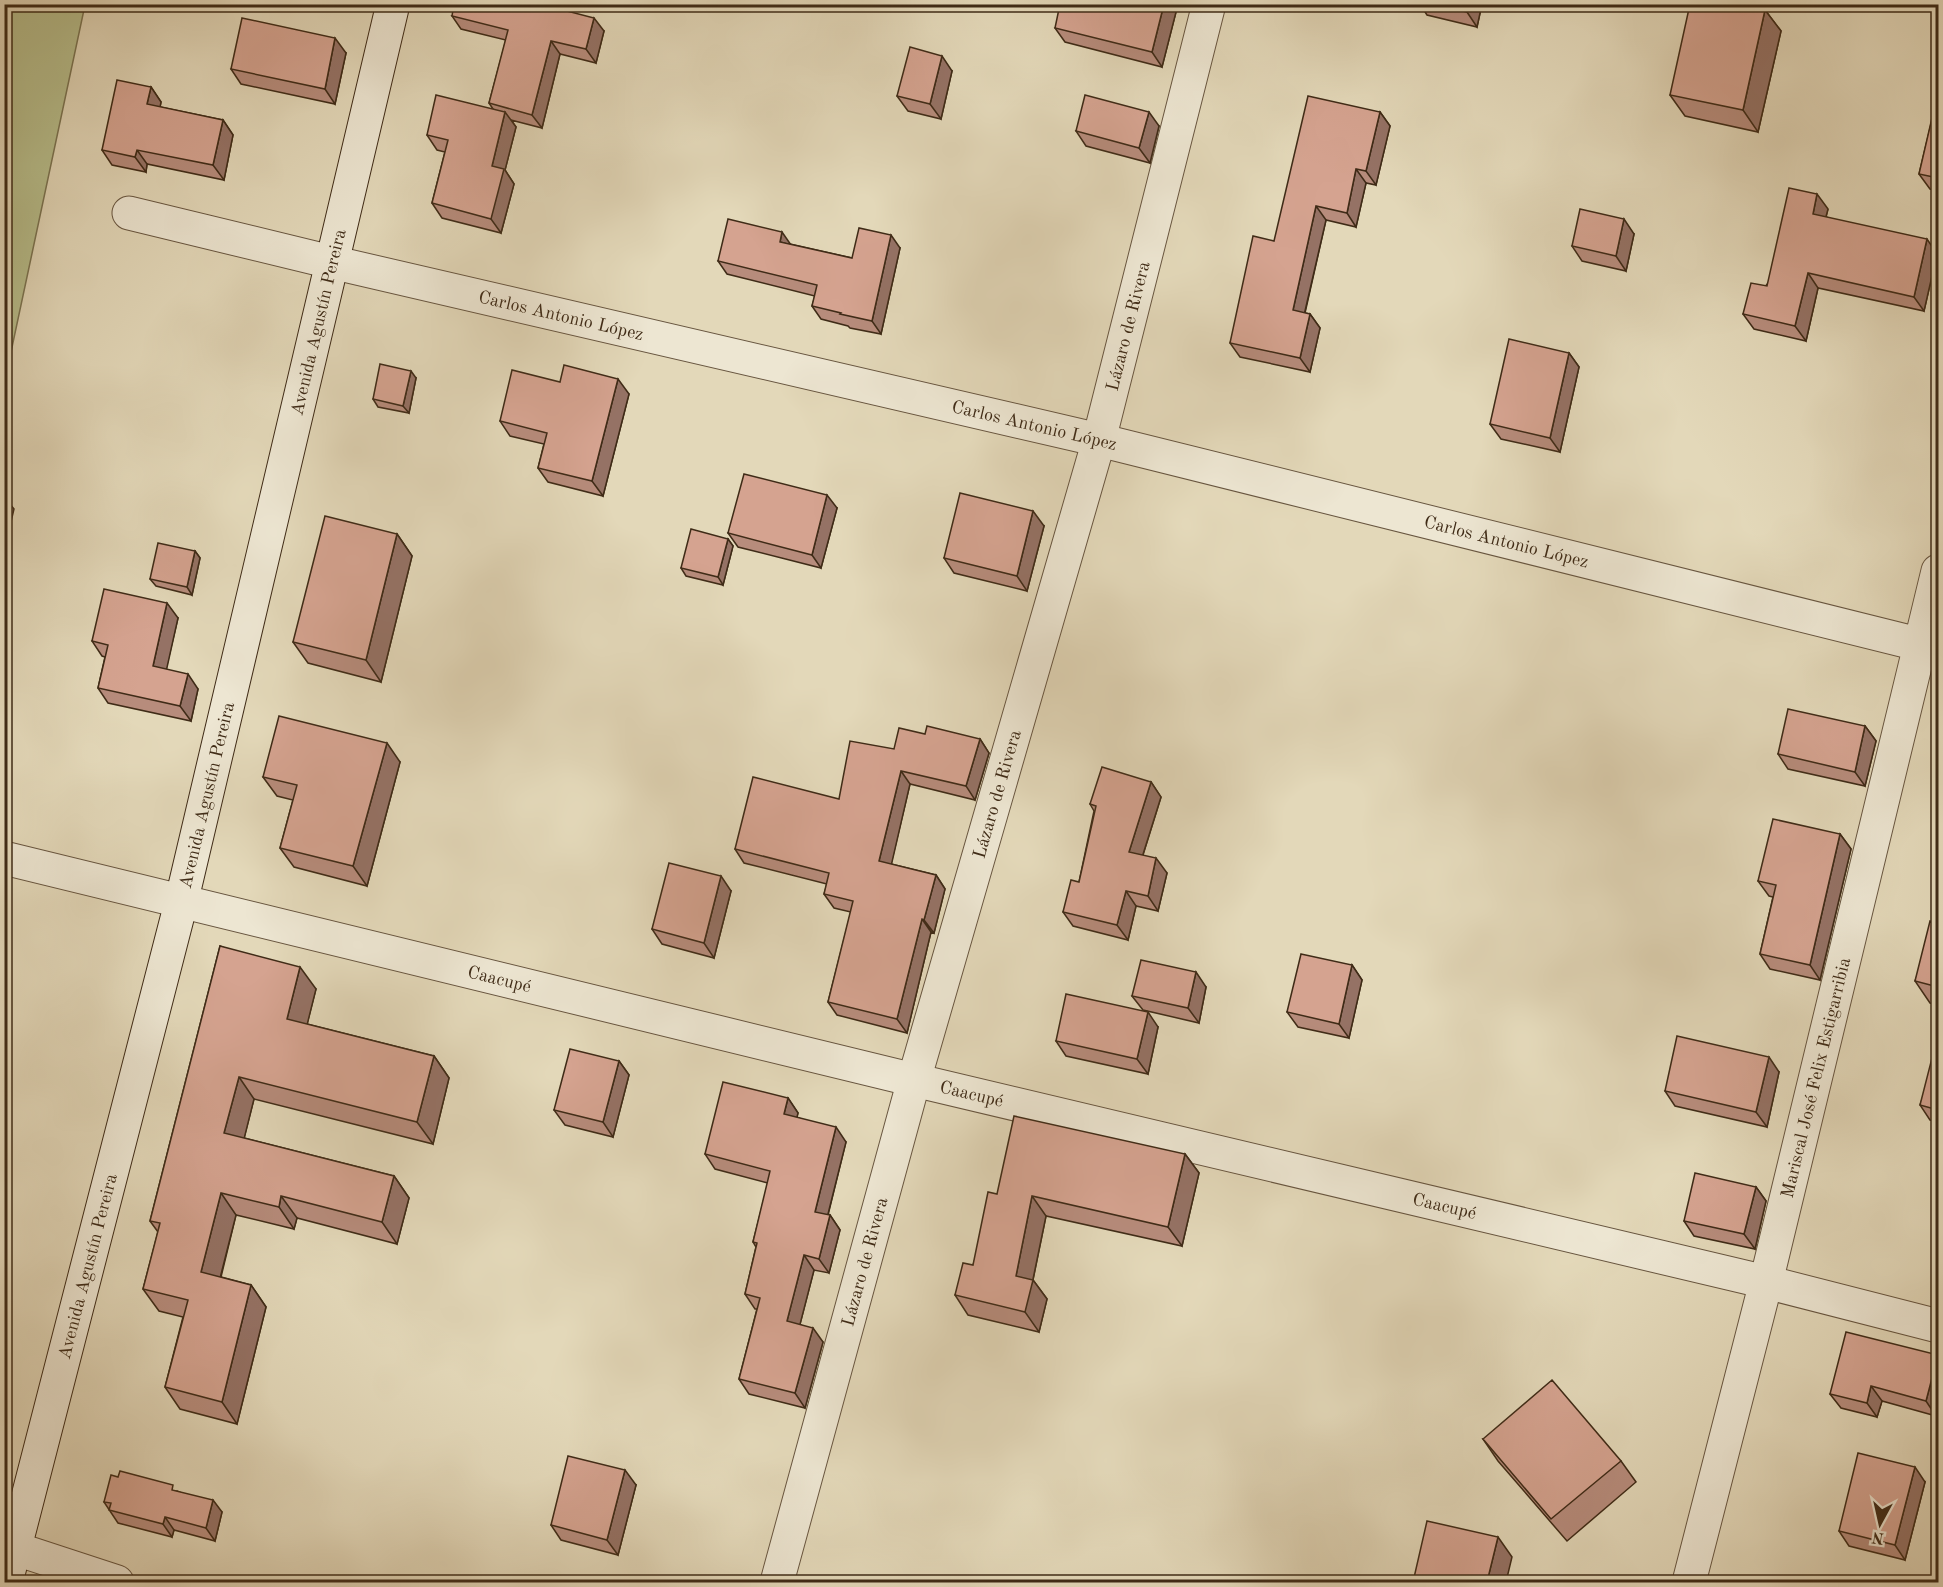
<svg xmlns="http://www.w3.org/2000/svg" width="1943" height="1587" font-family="'Old Standard TT',serif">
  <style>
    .green { fill: #b7be8c; stroke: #7b7452; stroke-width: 1.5 }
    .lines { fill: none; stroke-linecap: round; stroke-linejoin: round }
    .minor-casing { stroke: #685640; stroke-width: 35 }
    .secondary-casing { stroke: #3f2b17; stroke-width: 35 }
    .minor { stroke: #ede6d2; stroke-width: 33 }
    .secondary { stroke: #ede6d2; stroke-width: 33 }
    .wall { fill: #b78c7c; stroke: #3f2b17; stroke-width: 1.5 }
    .shaded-wall { fill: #957265; stroke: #3f2b17; stroke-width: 1.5 }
    .building { fill: #d5a390; stroke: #3f2b17; stroke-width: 1.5 }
    .labels { text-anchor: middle; stroke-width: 4.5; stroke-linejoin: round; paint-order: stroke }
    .street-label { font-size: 18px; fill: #3f2b17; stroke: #ede6d2 }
  </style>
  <rect width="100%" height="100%" fill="#e3d8b9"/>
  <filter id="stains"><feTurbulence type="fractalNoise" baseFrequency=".00333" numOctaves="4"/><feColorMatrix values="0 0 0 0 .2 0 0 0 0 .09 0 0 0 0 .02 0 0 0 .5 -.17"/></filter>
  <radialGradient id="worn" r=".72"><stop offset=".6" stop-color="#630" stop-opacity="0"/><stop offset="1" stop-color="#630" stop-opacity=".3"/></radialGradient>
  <path class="green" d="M 5,4 L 85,5 L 5,380 L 4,5 Z"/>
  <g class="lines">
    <g class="minor-casing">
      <g id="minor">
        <path id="s1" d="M 129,213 L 331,262 L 1099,440 L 1938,649"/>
        <path id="s2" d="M 4,858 L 914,1080 L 1766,1282 L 1938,1326"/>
        <path d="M 4,1545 L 117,1582"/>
        <path id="s3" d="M 777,1582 L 914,1080 L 1099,440 L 1209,4"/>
        <path id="s4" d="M 1689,1582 L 1766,1282 L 1938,571"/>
      </g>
    </g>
    <g class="secondary-casing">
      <g id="secondary">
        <path id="s5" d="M 6,1582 L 181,903 L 393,4"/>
      </g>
    </g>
    <use href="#minor" class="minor"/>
    <use href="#secondary" class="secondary"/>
  </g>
  <path class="wall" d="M 1420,4 L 1482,4 L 1477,27 L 1427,15 Z
    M 1173,9 L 1176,12 L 1162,67 L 1065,42 L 1055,28 Z
    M 1765,10 L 1781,31 L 1758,132 L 1685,116 L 1670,95 Z
    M 452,16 L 604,31 L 596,63 L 560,54 L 542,128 L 511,120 L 516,127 L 505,170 L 514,184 L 501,233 L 442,218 L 432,203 L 445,152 L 437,150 L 427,135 L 493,109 L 489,103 L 506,40 L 461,29 Z
    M 346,53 L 335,104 L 241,84 L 231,69 Z
    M 1938,60 L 1938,191 L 1930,189 L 1919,174 L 1937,99 L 1932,91 Z
    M 952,71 L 941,119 L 908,111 L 897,96 Z
    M 151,87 L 161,102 L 160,107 L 223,120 L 233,135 L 224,180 L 147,164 L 146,172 L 112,165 L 102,150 Z
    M 1380,112 L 1390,126 L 1376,185 L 1366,183 L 1356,227 L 1326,220 L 1305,313 L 1310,314 L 1320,328 L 1310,372 L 1240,357 L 1230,343 L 1274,241 Z
    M 1159,126 L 1150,163 L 1086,146 L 1076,131 Z
    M 1828,209 L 1826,217 L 1937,254 L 1924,311 L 1818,288 L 1806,341 L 1754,329 L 1743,314 Z
    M 1634,234 L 1626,271 L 1582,261 L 1572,246 Z
    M 790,244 L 852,258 L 900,248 L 881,334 L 850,328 L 848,326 L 821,319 L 812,306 L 815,296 L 727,274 L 718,261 Z
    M 1569,353 L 1579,367 L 1560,452 L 1501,439 L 1490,424 Z
    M 416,378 L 409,413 L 378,407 L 373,399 Z
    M 560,382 L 629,394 L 603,496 L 548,482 L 538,468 L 544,444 L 510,436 L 500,421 Z
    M 837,508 L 821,568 L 738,547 L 728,533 Z
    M 1044,526 L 1027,591 L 954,573 L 944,558 Z
    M 397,534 L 412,556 L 381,682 L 308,663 L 293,642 Z
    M 728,539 L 733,546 L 723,585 L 686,576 L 681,568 Z
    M 195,551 L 200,558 L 192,595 L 156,586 L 150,579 Z
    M 178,618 L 166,669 L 198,689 L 191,721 L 108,703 L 98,688 L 105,657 L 102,656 L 92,641 Z
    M 1865,726 L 1876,741 L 1865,786 L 1788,769 L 1778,754 Z
    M 980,739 L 989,753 L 975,800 L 910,784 L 891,864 L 936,875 L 945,889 L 934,933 L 931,932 L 907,1033 L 837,1015 L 828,1002 L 851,912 L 834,908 L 824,894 L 827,884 L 744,863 L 735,849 L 839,799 L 894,749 Z
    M 400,762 L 367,886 L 294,867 L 280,848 L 293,800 L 277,796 L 263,777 Z
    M 1151,782 L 1161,797 L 1143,855 L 1167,873 L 1158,911 L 1136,906 L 1128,940 L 1073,926 L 1063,912 L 1079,882 L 1094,811 L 1090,804 Z
    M 1840,834 L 1851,849 L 1820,980 L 1770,969 L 1760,954 L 1773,897 L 1769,896 L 1758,881 Z
    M 731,891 L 714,958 L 662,944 L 652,929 Z
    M 1938,924 L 1938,1005 L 1930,1003 L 1915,981 Z
    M 220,946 L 316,989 L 307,1024 L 434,1056 L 449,1078 L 433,1144 L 254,1099 L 244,1138 L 394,1176 L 409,1198 L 397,1244 L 297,1218 L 294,1229 L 236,1215 L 221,1277 L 251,1285 L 266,1307 L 237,1424 L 180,1409 L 165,1387 L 183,1317 L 159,1311 L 143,1289 L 158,1232 L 150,1221 Z
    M 1352,965 L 1362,980 L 1349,1038 L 1298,1027 L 1287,1012 Z
    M 1206,987 L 1199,1023 L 1143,1010 L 1132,996 Z
    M 1158,1027 L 1148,1074 L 1066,1056 L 1056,1041 Z
    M 1938,1055 L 1938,1122 L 1930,1120 L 1920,1105 Z
    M 619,1061 L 629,1075 L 613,1137 L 565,1125 L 554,1110 Z
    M 1779,1072 L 1767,1127 L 1675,1106 L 1665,1091 Z
    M 788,1098 L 798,1113 L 797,1117 L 846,1142 L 828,1215 L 830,1215 L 840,1230 L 829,1273 L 814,1270 L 800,1324 L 823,1342 L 805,1408 L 749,1394 L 739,1379 L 757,1309 L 755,1309 L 745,1294 L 756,1247 L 753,1242 L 768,1183 L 715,1169 L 705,1154 Z
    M 1185,1154 L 1199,1173 L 1182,1246 L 1046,1216 L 1033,1280 L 1047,1299 L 1039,1332 L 968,1315 L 955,1295 L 973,1265 L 997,1194 Z
    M 1756,1187 L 1766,1201 L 1755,1249 L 1694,1236 L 1684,1221 Z
    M 1938,1355 L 1936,1416 L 1882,1401 L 1877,1417 L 1841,1408 L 1830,1394 Z
    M 1483,1439 L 1621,1461 L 1636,1482 L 1567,1541 L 1498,1461 Z
    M 1925,1482 L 1905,1560 L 1849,1546 L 1839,1531 Z
    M 636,1485 L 618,1555 L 561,1540 L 551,1525 Z
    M 177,1491 L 222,1512 L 215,1541 L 174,1530 L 172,1537 L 118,1523 L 104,1502 Z"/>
  <path class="shaded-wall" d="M 1164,4 L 1174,4 L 1173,9 L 1176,12 L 1162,67 L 1152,52 Z
    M 1469,4 L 1482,4 L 1477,27 L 1467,12 Z
    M 1765,10 L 1781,31 L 1758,132 L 1743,110 Z
    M 594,18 L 604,31 L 596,63 L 586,49 Z
    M 335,38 L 346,53 L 335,104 L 325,89 Z
    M 551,41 L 560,54 L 542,128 L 532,115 Z
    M 942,56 L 952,71 L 941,119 L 930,104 Z
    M 151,87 L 161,102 L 158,118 L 147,104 Z
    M 505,112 L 516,127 L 505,170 L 514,184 L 501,233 L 491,219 L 492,166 Z
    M 1149,112 L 1159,126 L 1150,163 L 1139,148 Z
    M 1380,112 L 1390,126 L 1376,185 L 1366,171 Z
    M 223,120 L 233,135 L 224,180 L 213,165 Z
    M 137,150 L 147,164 L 146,172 L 135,157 Z
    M 1356,169 L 1366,183 L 1356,227 L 1347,213 Z
    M 1817,194 L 1828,209 L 1823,228 L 1813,214 Z
    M 1316,206 L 1326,220 L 1302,324 L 1293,310 Z
    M 1624,219 L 1634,234 L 1626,271 L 1616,256 Z
    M 782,232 L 791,245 L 780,242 Z
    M 891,235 L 900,248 L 881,334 L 872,321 Z
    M 1927,239 L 1937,254 L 1924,311 L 1914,297 Z
    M 1808,273 L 1818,288 L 1806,341 L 1795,326 Z
    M 1310,314 L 1320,328 L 1310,372 L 1300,358 Z
    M 1569,353 L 1579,367 L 1560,452 L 1550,438 Z
    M 411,371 L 416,378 L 409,413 L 403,406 Z
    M 618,379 L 629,394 L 603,496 L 592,481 Z
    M 827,495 L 837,508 L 821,568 L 812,555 Z
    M 4,497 L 14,509 L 4,551 Z
    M 1033,511 L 1044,526 L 1027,591 L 1017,576 Z
    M 397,534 L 412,556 L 381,682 L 366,660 Z
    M 728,539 L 733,546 L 723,585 L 718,577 Z
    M 195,551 L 200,558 L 192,595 L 187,587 Z
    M 167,603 L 178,618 L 164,681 L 153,666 Z
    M 188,674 L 198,689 L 191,721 L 180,706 Z
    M 1865,726 L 1876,741 L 1865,786 L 1855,772 Z
    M 980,739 L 989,753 L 975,800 L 966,786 Z
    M 387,743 L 400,762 L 367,886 L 353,866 Z
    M 901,771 L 910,784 L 889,875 L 879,861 Z
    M 1151,782 L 1161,797 L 1139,867 L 1129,852 Z
    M 1840,834 L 1851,849 L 1820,980 L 1810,965 Z
    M 1156,858 L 1167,873 L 1158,911 L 1148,896 Z
    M 936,875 L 945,889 L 934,933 L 924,920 Z
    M 721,876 L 731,891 L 714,958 L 704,943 Z
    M 1126,891 L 1136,906 L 1128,940 L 1117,925 Z
    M 922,919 L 931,932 L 907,1033 L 897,1019 Z
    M 1352,965 L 1362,980 L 1349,1038 L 1339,1024 Z
    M 300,967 L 316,989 L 303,1041 L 287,1019 Z
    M 1196,972 L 1206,987 L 1199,1023 L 1188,1008 Z
    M 1148,1012 L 1158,1027 L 1148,1074 L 1137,1059 Z
    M 434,1056 L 449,1078 L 433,1144 L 417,1122 Z
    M 1769,1057 L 1779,1072 L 1767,1127 L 1756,1112 Z
    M 619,1061 L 629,1075 L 613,1137 L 603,1122 Z
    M 239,1077 L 254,1099 L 240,1155 L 224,1133 Z
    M 788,1098 L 798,1113 L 794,1129 L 784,1114 Z
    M 836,1127 L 846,1142 L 825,1226 L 815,1212 Z
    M 1185,1154 L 1199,1173 L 1182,1246 L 1168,1227 Z
    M 394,1176 L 409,1198 L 397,1244 L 382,1222 Z
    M 1756,1187 L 1766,1201 L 1755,1249 L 1744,1234 Z
    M 221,1193 L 236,1215 L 216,1294 L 201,1272 Z
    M 281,1196 L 297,1218 L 294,1229 L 279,1207 Z
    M 1032,1196 L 1046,1216 L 1032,1284 L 1033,1280 L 1047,1299 L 1039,1332 L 1025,1312 L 1016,1276 Z
    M 830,1215 L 840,1230 L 829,1273 L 819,1259 Z
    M 804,1255 L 814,1270 L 797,1336 L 787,1321 Z
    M 251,1285 L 266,1307 L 237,1424 L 222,1402 Z
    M 813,1328 L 823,1342 L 805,1408 L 795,1393 Z
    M 1938,1355 L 1938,1407 L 1936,1416 L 1926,1401 Z
    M 1871,1386 L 1882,1401 L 1877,1417 L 1867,1403 Z
    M 1915,1467 L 1925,1482 L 1905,1560 L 1895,1545 Z
    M 625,1470 L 636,1485 L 618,1555 L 607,1540 Z
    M 213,1500 L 222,1512 L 215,1541 L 206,1528 Z
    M 165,1517 L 174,1530 L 172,1537 L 163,1524 Z
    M 1498,1537 L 1512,1557 L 1506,1582 L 1487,1582 Z"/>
  <path class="building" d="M 454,4 L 540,4 L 594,18 L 586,49 L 551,41 L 532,115 L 489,103 L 508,30 L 452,16 Z
    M 1060,4 L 1164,4 L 1152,52 L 1055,28 Z
    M 1433,4 L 1469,4 L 1467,12 Z
    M 1690,4 L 1743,4 L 1765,10 L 1743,110 L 1670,95 Z
    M 242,18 L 335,38 L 325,89 L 231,69 Z
    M 910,47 L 942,56 L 930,104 L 897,96 Z
    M 1938,60 L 1938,178 L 1919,174 L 1938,92 L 1932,91 Z
    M 117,80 L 151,87 L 147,104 L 223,120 L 213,165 L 137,150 L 135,157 L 102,150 Z
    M 436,95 L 505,112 L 492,166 L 504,169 L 491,219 L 432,203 L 448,140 L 427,135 Z
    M 1085,95 L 1149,112 L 1139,148 L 1076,131 Z
    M 1308,96 L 1380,112 L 1366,171 L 1356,169 L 1347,213 L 1316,206 L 1293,310 L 1310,314 L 1300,358 L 1230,343 L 1253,236 L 1274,241 Z
    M 1789,188 L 1817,194 L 1813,214 L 1927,239 L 1914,297 L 1808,273 L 1795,326 L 1743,314 L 1751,283 L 1767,286 Z
    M 1580,209 L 1624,219 L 1616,256 L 1572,246 Z
    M 728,219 L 782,232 L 780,242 L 852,258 L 859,228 L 891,235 L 872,321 L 840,314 L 841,313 L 812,306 L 817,285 L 718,261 Z
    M 1509,339 L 1569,353 L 1550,438 L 1490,424 Z
    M 380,364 L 411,371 L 403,406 L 373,399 Z
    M 564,365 L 618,379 L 592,481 L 538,468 L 547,433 L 500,421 L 512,370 L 560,382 Z
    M 744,474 L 827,495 L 812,555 L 728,533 Z
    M 960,493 L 1033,511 L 1017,576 L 944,558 Z
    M 325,516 L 397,534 L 366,660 L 293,642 Z
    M 691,529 L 728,539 L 718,577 L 681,568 Z
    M 158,543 L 195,551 L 187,587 L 150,579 Z
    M 104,589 L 167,603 L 153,666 L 188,674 L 180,706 L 98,688 L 108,645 L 92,641 Z
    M 1788,709 L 1865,726 L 1855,772 L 1778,754 Z
    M 279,716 L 387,743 L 353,866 L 280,848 L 297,785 L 263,777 Z
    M 927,726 L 980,739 L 966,786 L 901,771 L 879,861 L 936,875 L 924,920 L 922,919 L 897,1019 L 828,1002 L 853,901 L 824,894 L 829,873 L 735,849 L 753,777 L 839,799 L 850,741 L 894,749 L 899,728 L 925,734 Z
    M 1102,767 L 1151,782 L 1129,852 L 1156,858 L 1148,896 L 1126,891 L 1117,925 L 1063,912 L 1071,880 L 1079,882 L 1096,806 L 1090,804 Z
    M 1773,819 L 1840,834 L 1810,965 L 1760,954 L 1776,885 L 1758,881 Z
    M 669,863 L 721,876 L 704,943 L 652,929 Z
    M 1930,921 L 1938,924 L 1938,987 L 1915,981 Z
    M 220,946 L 300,967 L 287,1019 L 434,1056 L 417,1122 L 239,1077 L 224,1133 L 394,1176 L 382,1222 L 281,1196 L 279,1207 L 221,1193 L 201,1272 L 251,1285 L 222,1402 L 165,1387 L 188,1300 L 143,1289 L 160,1223 L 150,1221 Z
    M 1301,954 L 1352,965 L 1339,1024 L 1287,1012 Z
    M 1141,960 L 1196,972 L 1188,1008 L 1132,996 Z
    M 1066,994 L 1148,1012 L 1137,1059 L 1056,1041 Z
    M 1677,1036 L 1769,1057 L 1756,1112 L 1665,1091 Z
    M 570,1049 L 619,1061 L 603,1122 L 554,1110 Z
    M 1933,1054 L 1938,1055 L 1938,1110 L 1920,1105 Z
    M 723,1082 L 788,1098 L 784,1114 L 836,1127 L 815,1212 L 830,1215 L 819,1259 L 804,1255 L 787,1321 L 813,1328 L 795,1393 L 739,1379 L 760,1298 L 745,1294 L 757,1243 L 753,1242 L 770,1171 L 705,1154 Z
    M 1014,1116 L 1185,1154 L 1168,1227 L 1032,1196 L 1016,1276 L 1033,1280 L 1025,1312 L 955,1295 L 963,1263 L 973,1265 L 988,1192 L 997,1194 Z
    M 1695,1173 L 1756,1187 L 1744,1234 L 1684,1221 Z
    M 1846,1332 L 1938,1355 L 1926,1401 L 1871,1386 L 1867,1403 L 1830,1394 Z
    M 1552,1380 L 1621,1461 L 1551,1519 L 1483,1439 Z
    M 1858,1453 L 1915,1467 L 1895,1545 L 1839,1531 Z
    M 568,1456 L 625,1470 L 607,1540 L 551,1525 Z
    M 120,1471 L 173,1485 L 172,1490 L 213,1500 L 206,1528 L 165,1517 L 163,1524 L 109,1510 L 111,1503 L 104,1502 L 111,1475 L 118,1477 Z
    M 1427,1521 L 1498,1537 L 1487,1582 L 1413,1582 Z"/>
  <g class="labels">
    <g class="street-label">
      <text dy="6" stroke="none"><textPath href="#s1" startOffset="444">Carlos Antonio López</textPath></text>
      <text dy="6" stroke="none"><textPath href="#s5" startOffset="1298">Avenida Agustín Pereira</textPath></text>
      <text dy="6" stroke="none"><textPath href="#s3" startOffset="1304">Lázaro de Rivera</textPath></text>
      <text dy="6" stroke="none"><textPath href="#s1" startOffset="930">Carlos Antonio López</textPath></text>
      <text dy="6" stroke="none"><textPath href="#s1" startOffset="1416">Carlos Antonio López</textPath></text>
      <text dy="6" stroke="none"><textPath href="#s3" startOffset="818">Lázaro de Rivera</textPath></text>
      <text dy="6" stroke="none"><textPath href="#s5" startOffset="812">Avenida Agustín Pereira</textPath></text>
      <text dy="6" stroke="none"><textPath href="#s2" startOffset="510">Caacupé</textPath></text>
      <text dy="6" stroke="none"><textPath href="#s4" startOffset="520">Mariscal José Felix Estigarribia</textPath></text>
      <text dy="6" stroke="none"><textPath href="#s2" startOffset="996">Caacupé</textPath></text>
      <text dy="6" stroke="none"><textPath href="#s2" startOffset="1482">Caacupé</textPath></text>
      <text dy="6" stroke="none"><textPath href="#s3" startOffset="332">Lázaro de Rivera</textPath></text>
      <text dy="6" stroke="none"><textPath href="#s5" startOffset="326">Avenida Agustín Pereira</textPath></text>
    </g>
  </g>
  <rect width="1943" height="1587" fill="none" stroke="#e3d8b9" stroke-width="24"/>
  <rect x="6" y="6" width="1931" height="1575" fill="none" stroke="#3f2b17" stroke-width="3"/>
  <rect x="12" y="12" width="1919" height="1563" fill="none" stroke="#3f2b17" stroke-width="1.5"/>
  <g transform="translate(1880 1524) rotate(188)" stroke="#ede6d2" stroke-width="4.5" paint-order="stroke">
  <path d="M0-4.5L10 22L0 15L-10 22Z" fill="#3f2b17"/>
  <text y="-9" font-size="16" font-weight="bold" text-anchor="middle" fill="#3f2b17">N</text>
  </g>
  <rect width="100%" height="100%" filter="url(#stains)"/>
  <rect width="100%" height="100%" fill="url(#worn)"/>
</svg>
